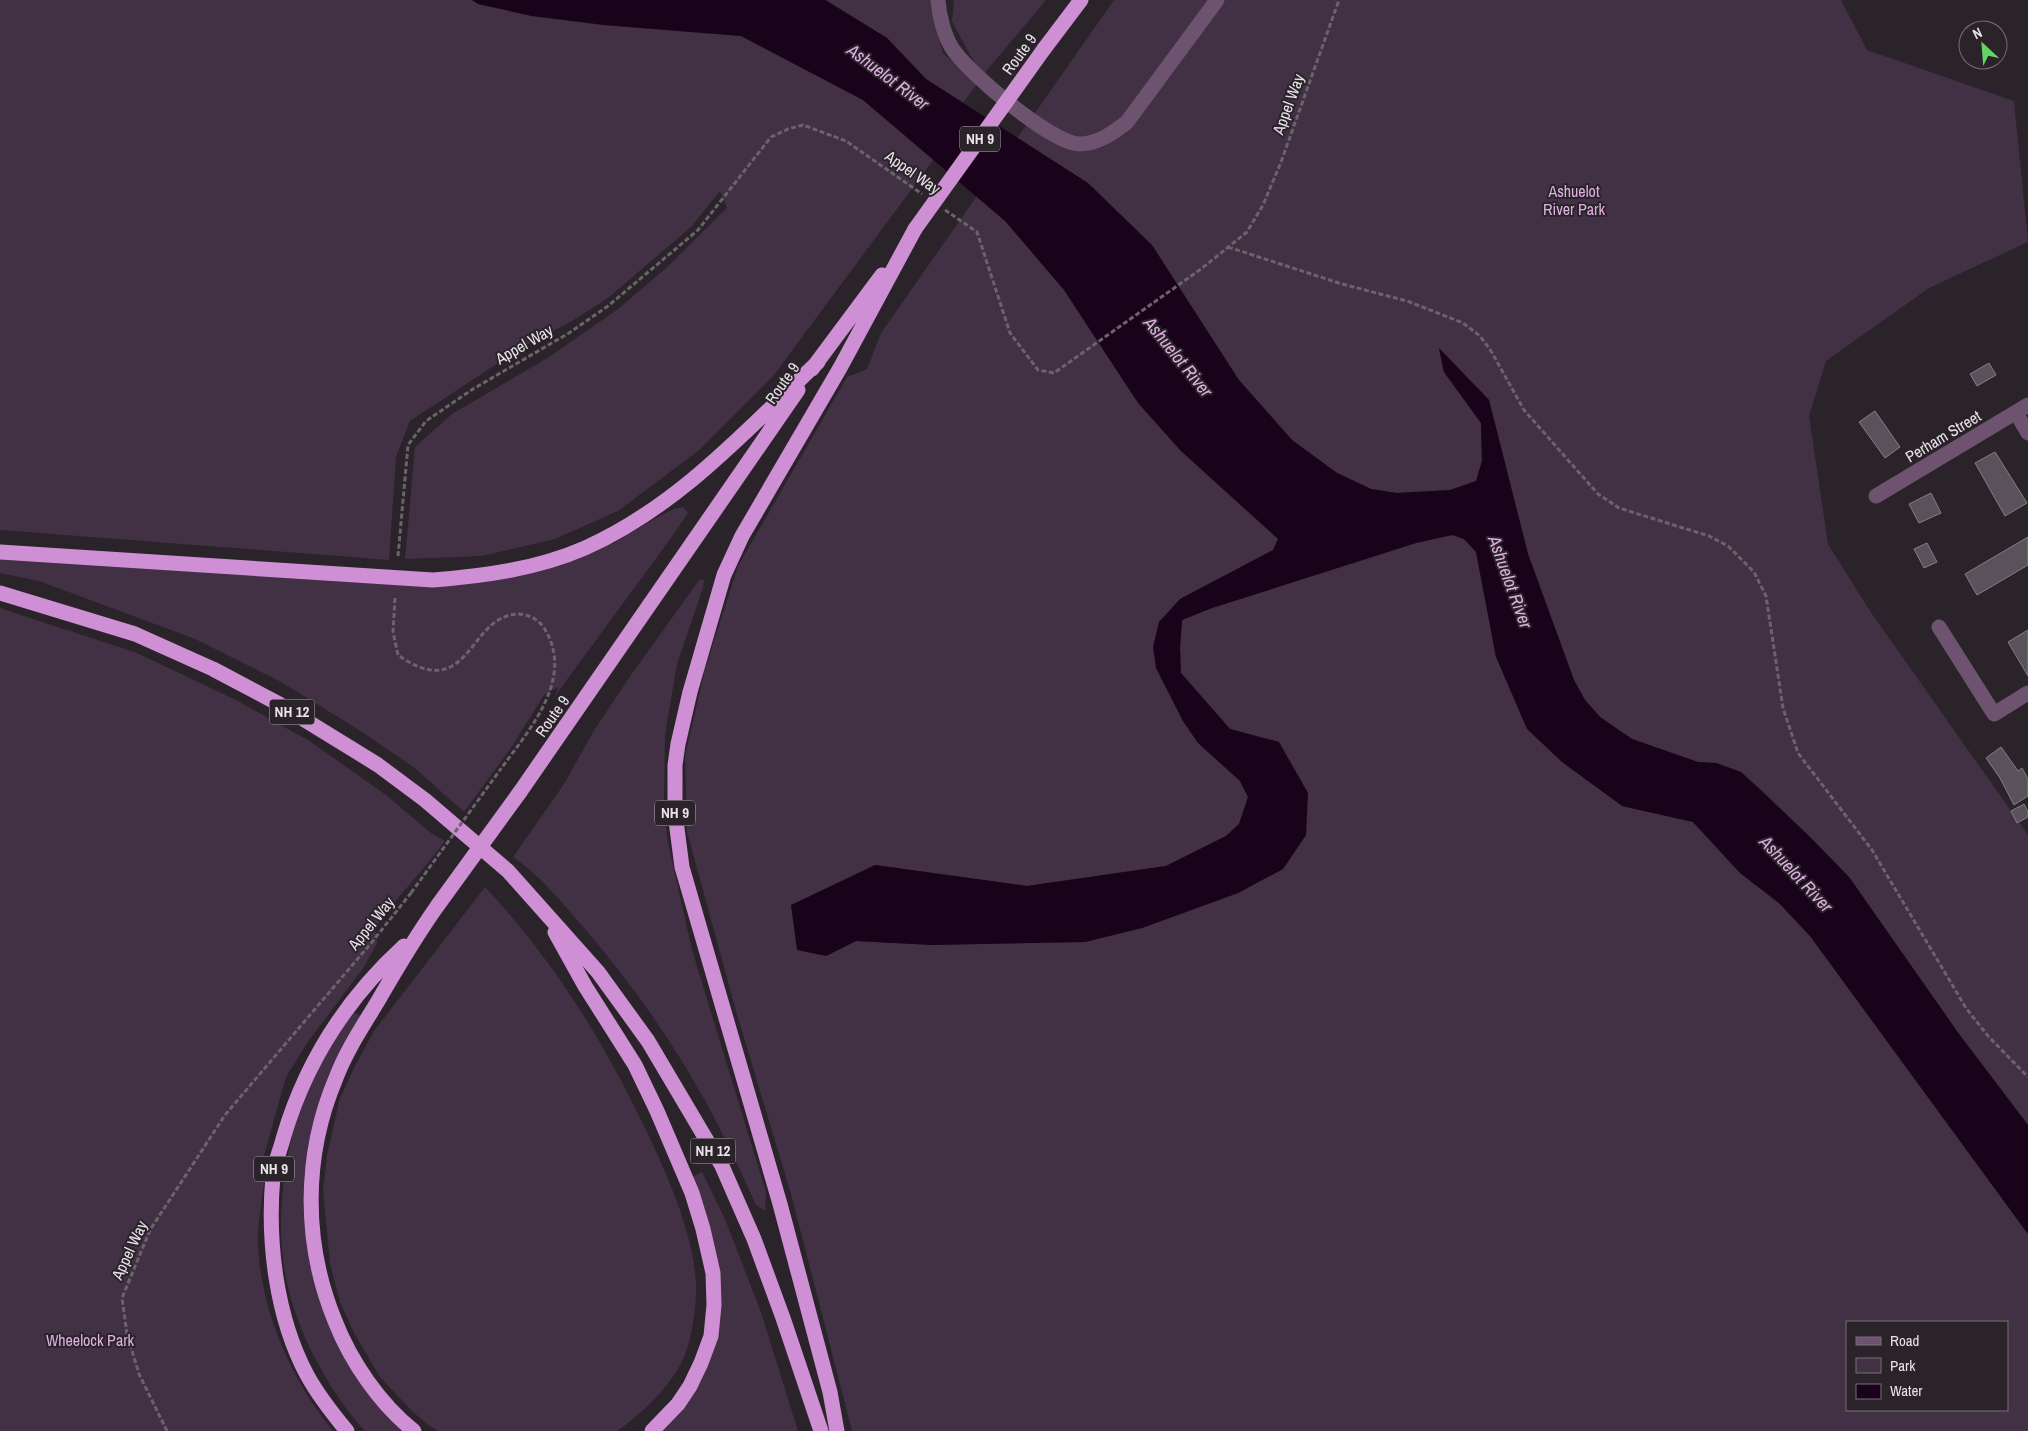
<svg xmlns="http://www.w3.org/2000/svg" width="2028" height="1431" font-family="'Archivo Narrow',sans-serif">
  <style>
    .green { fill: #423044; fill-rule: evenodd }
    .water { fill: #19031b }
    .building { fill: #5a525a; stroke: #867e87 }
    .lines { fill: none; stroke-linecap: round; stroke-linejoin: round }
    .path { stroke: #6a646a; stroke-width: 3; stroke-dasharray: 5 2.5; stroke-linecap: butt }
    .minor { stroke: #6d536f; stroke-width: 15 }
    .highway { stroke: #cf8fd4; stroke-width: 15 }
    .path-bridge { stroke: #6a646a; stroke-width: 3; stroke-dasharray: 5 2.5; stroke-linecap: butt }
    .highway-bridge { stroke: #cf8fd4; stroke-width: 15 }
    .labels { text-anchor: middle; stroke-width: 4; stroke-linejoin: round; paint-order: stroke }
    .shield { fill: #2a232a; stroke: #afa9af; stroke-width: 1 }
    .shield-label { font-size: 15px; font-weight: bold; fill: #e8e3e8 }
    .street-label { font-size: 16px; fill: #e8e3e8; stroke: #2a232a }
    .park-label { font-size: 16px; fill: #e1b0e4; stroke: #2a232a }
    .water-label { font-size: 18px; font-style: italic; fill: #dfaee3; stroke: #2a232a }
  </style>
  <rect width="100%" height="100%" fill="#2a232a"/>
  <path class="green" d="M 0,0 L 472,0 L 478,4 L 532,16 L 604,25 L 741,36 L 863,100 L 934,159 L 774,375 L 698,451 L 618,511 L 555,539 L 482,556 L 405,559 L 415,447 L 452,414 L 549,357 L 618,309 L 666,268 L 727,208 L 720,191 L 691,227 L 608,298 L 572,321 L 524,346 L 410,421 L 396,457 L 389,560 L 0,530 Z
    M 826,0 L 931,0 L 931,7 L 943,53 L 977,84 L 963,103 L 926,79 L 887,38 Z
    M 954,0 L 1046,0 L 983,75 L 971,57 L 952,21 Z
    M 1114,0 L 1841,0 L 1867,50 L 2014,101 L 2028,242 L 1929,288 L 1826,361 L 1809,416 L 1828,544 L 1870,611 L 2028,835 L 2028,1125 L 1959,1034 L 1849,877 L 1809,836 L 1764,792 L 1741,772 L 1716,763 L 1698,762 L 1632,739 L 1600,717 L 1585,700 L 1574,680 L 1528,554 L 1489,400 L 1439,349 L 1444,372 L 1481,423 L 1482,461 L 1476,482 L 1450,490 L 1397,493 L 1371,489 L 1337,473 L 1292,440 L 1251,394 L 1139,403 L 1181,451 L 1279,539 L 1274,550 L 1180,599 L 1156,668 L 1183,721 L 1198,743 L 1240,781 L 1248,797 L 1239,824 L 1226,836 L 1166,866 L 1027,886 L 875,865 L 826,956 L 856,941 L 932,945 L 1085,942 L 1142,928 L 1238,893 L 1283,869 L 1306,835 L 1279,742 L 1230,729 L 1181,673 L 1180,648 L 1182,620 L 1212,608 L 1416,543 L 1452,535 L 1464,539 L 1476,552 L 1496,657 L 1622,806 L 1693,822 L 1740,873 L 1779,903 L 1810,936 L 2028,1234 L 2028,1431 L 852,1431 L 791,1194 L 736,1011 L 687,832 L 685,756 L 705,669 L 738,566 L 847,377 L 867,369 L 881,333 ZM 1847,1322 L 2007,1322 L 2007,1410 L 1847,1410 Z
    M 683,507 L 688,513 L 671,538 L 555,696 L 558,687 L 544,695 L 511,748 L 464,812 L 416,769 L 359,730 L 281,682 L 195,639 L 39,581 L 0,573 L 0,557 L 390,583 L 548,568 L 614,543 L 656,518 L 674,509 Z
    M 700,579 L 704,580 L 703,588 L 677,664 L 665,735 L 664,801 L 667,838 L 692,950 L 766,1192 L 765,1211 L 756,1205 C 737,1163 718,1122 695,1083 C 663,1028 626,977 585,929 C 563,904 541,876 513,857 L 564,784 L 593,732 L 633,672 Z
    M 0,608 L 137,653 L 236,700 L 311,742 L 386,795 L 431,833 L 445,841 C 423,871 397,897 375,927 L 377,943 L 364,967 L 307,1043 L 286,1077 L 260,1170 L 265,1177 C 262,1199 258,1220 258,1242 C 260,1310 291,1379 333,1431 L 0,1431 Z
    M 485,887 C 556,962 610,1052 653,1145 C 672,1186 693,1236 696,1282 C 697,1304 693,1331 686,1352 C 675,1383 643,1413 617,1431 L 438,1431 L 427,1424 L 412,1411 L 380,1377 L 354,1333 L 340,1302 L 330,1264 L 323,1191 L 327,1155 L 340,1098 L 355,1066 L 374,1031 Z
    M 353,1012 L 361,1016 L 314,1124 L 304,1175 L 304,1222 L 314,1277 L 370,1395 L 402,1431 L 365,1431 C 348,1413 333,1391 321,1369 C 304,1339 291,1307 285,1273 C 274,1212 287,1132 312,1076 C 320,1056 341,1030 353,1012 Z
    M 702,1172 L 725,1219 L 761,1312 L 798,1431 L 656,1431 L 686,1399 L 718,1316 L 692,1177 Z"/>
  <path class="water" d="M 472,0 L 825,0 L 887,38 L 926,79 L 1088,183 L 1152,245 L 1239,380 L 1292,440 L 1337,473 L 1371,489 L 1397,493 L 1450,490 L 1476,481 L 1482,461 L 1481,423 L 1444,372 L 1439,348 L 1489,400 L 1528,554 L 1574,680 L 1585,700 L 1600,717 L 1632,739 L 1698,762 L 1716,763 L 1741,772 L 1809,836 L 1849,877 L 1959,1034 L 2028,1125 L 2028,1234 L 1810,936 L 1779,903 L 1740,873 L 1693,822 L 1622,806 L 1562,762 L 1527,729 L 1496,657 L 1476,552 L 1464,539 L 1452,535 L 1416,543 L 1212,608 L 1182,620 L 1180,648 L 1181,673 L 1230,729 L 1279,742 L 1308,793 L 1306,835 L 1283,869 L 1238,893 L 1142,928 L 1085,942 L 932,945 L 856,941 L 826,956 L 797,950 L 791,905 L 875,865 L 1027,886 L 1166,866 L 1226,836 L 1239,824 L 1248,797 L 1240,781 L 1198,743 L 1183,721 L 1156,668 L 1153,647 L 1159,622 L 1180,599 L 1273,550 L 1278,539 L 1181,451 L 1138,403 L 1064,290 L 1005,221 L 863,100 L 741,36 L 604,25 L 532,16 L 478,4 Z"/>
  <path class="building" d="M 1989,363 L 1996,375 L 1977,386 L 1970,374 Z
    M 1875,411 L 1900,447 L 1885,458 L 1859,422 Z
    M 1995,452 L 2027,503 L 2005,516 L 1975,463 Z
    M 1931,493 L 1941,513 L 1919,523 L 1909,504 Z
    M 2028,537 L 2028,565 L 1977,595 L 1965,574 Z
    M 1927,543 L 1937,562 L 1924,568 L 1914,549 Z
    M 2028,630 L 2028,676 L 2008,642 Z
    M 2001,747 L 2018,771 L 2022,768 L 2028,779 L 2028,796 L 2014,805 L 2000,778 L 1986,758 Z
    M 2024,804 L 2028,812 L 2028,817 L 2017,823 L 2011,811 Z"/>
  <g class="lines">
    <path class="path" d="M 945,210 L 977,232 L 1010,333 L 1038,370 L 1054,373 L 1201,269 L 1247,232 L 1263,205 L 1281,162 L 1339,0
      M 1228,247 L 1342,284 L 1407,301 L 1463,323 L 1480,336 L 1491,351 L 1524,410 L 1598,494 L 1619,508 L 1709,536 L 1728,546 L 1754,572 L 1766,596 L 1783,708 L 1798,753 L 1872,850 L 1966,1008 L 1988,1036 L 2028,1077
      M 398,556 L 408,445 L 426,421 L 473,389 L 569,333 L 608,306 L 698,230 L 771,137 L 788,129 L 803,125 L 846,141 L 922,194
      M 395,598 L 393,632 L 398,655 C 412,665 431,675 448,668 C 473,657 480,625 507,616 C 521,611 536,616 544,628 C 576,678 529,730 500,770
      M 167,1431 L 139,1374 L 127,1334 L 122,1298 L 150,1230 L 225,1115 L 372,942 L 411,893"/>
    <path class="minor" d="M 938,0 C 939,15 944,35 952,48 C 967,72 1051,143 1079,144 C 1098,144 1113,133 1127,122 L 1217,0
      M 2016,413 L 2028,433
      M 1876,496 L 2028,405
      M 1939,627 L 1994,714 L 2028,693"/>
    <path class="highway" d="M 1044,49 L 1081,0
      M 812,369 L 882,275
      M 0,552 L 433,580 C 484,576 537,569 585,548 C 677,507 746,431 818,362
      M 0,593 L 135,634 L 213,669 L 279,704 L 378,765 L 425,800 L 508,871 L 598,972 L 648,1041 L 722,1166 L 754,1239 L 783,1318 L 821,1431
      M 520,792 L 798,390
      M 555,932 L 585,986 L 635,1065 L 657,1111 L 692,1193 L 703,1229 L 713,1273 L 714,1305 L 711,1336 L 701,1363 L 690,1386 L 678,1404 L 652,1431
      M 347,1431 C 332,1413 318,1395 307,1375 C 276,1317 267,1241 273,1176 C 274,1164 280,1151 283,1139 C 305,1063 346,999 404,946
      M 414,1431 C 380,1404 351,1362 335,1321 C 303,1243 303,1156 336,1078 C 346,1051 363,1026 378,1001 C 397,968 416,936 438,905
      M 837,1431 L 830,1392 L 780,1204 L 682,867 L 675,813 L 675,765 L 678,744 L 690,692 L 724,575 L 742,536 L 840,368 L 915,229"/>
    <path class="path-bridge" d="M 411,893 L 500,770"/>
    <path class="highway-bridge" d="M 915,229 L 1044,49
      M 438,905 L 520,792"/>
  </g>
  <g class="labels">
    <g class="shield">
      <rect x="960" y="126.5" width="40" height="25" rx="4"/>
      <rect x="269.5" y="699.5" width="45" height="25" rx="4"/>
      <rect x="655" y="800.5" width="40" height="25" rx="4"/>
      <rect x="690.5" y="1138.5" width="45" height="25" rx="4"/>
      <rect x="254" y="1156.5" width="40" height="25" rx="4"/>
    </g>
    <g class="shield-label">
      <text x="980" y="144">NH 9</text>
      <text x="292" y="717">NH 12</text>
      <text x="675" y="818">NH 9</text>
      <text x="713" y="1156">NH 12</text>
      <text x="274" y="1174">NH 9</text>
    </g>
    <g class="street-label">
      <text transform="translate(1019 54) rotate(-54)" y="6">Route 9</text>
      <text transform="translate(1288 104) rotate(-70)" y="6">Appel Way</text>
      <text transform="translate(913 172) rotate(35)" y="6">Appel Way</text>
      <text transform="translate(524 344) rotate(-30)" y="6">Appel Way</text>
      <text transform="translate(782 383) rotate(-55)" y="6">Route 9</text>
      <text transform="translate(1943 436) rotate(-31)" y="6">Perham Street</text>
      <text transform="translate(552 716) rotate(-55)" y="6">Route 9</text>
      <text transform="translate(371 923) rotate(-51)" y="6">Appel Way</text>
      <text transform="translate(129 1250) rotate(-65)" y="6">Appel Way</text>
    </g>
    <g class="park-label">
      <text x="1574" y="197">Ashuelot<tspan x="1574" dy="18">River Park</tspan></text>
      <text x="90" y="1346">Wheelock Park</text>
    </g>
    <g class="water-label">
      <text transform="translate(888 77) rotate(37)" y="6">Ashuelot River</text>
      <text transform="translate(1178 357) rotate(51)" y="6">Ashuelot River</text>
      <text transform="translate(1510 582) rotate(70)" y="6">Ashuelot River</text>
      <text transform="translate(1796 874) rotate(47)" y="6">Ashuelot River</text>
    </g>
  </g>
  <rect x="1846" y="1321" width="162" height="90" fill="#2a232a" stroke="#767076"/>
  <rect x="1856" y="1337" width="25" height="8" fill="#6d536f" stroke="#767076"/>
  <text x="1890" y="1346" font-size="15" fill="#e8e3e8">Road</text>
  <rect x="1856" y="1358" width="25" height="15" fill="#423044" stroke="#767076"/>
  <text x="1890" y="1371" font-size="15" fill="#e8e3e8">Park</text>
  <rect x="1856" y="1384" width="25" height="15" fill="#19031b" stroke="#767076"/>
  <text x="1890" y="1396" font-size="15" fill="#e8e3e8">Water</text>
  <g transform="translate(1983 45) rotate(334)"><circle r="24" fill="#2a232a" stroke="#767076"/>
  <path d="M0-4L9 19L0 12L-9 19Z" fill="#64d468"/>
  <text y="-8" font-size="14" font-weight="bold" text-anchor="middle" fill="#e8e3e8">N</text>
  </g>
</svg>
